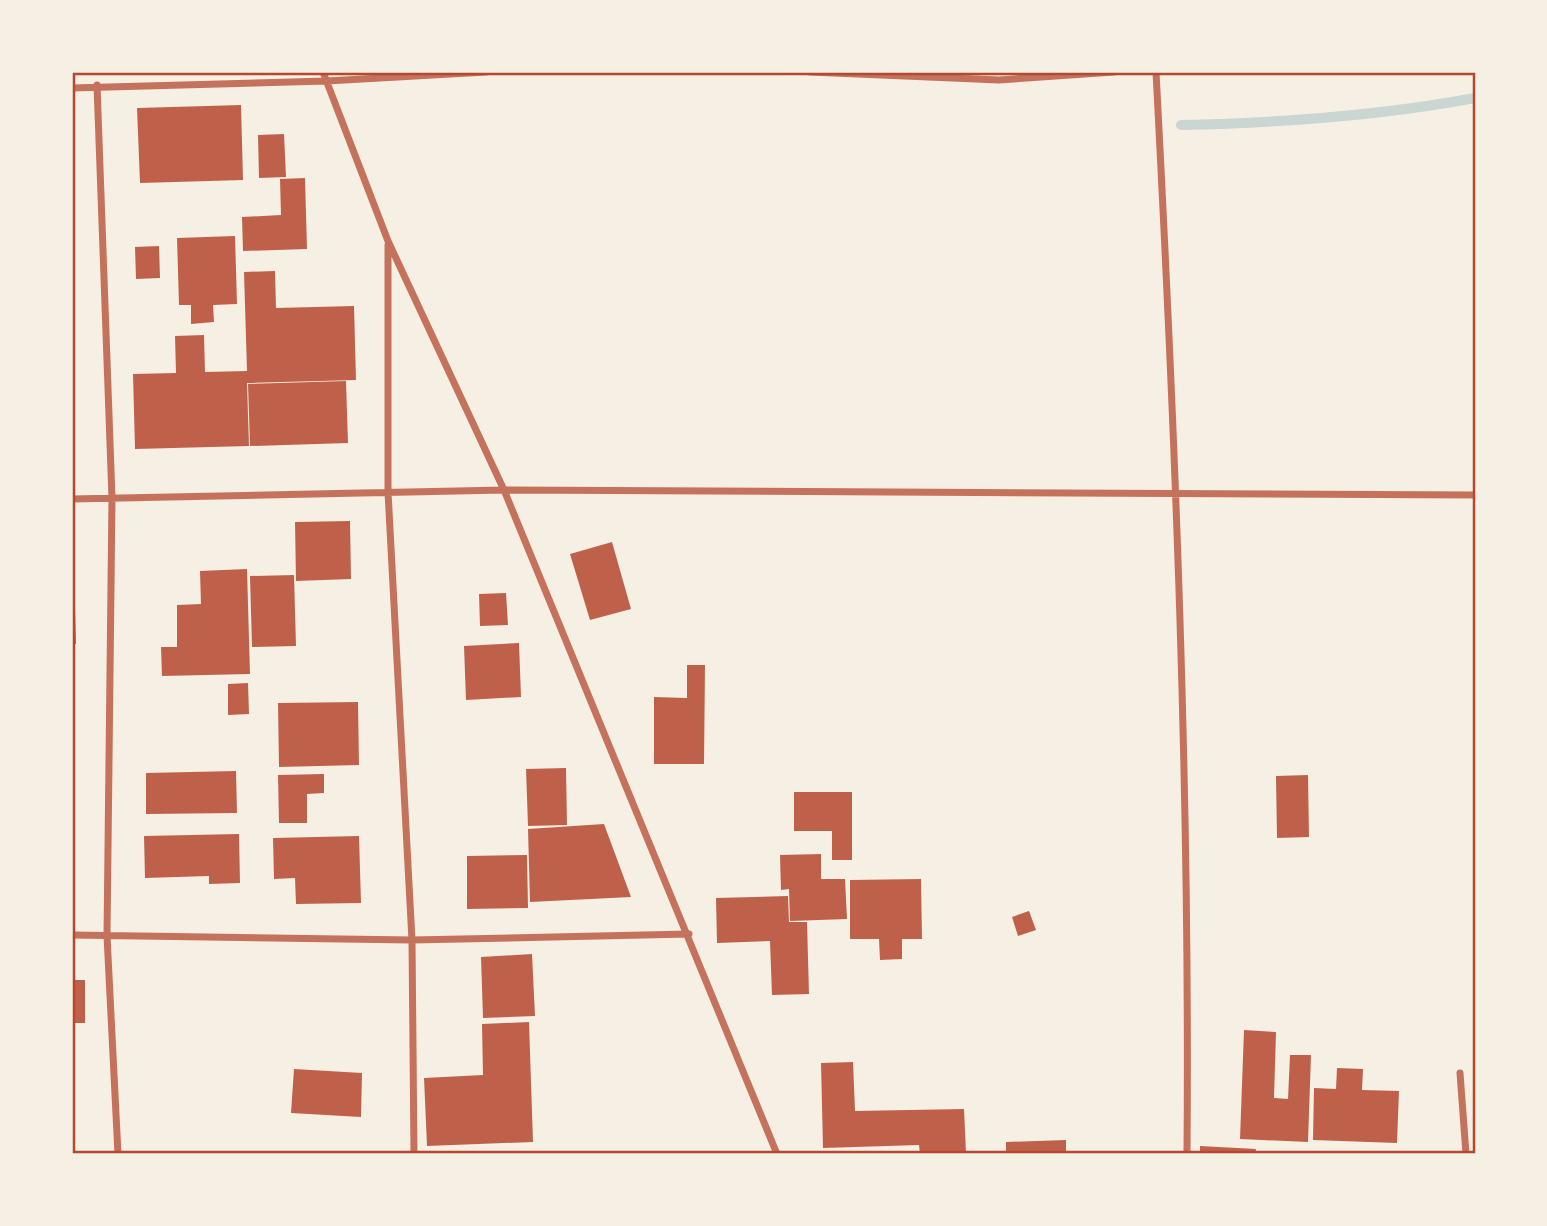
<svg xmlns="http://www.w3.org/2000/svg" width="1547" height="1226" font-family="Quicksand,sans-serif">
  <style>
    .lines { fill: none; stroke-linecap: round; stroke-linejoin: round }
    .stream { stroke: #c9d6d2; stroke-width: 10 }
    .building { fill: #bf614a }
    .minor { stroke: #c5725c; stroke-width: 7 }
    .neatline { fill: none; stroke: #b5482f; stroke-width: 2.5 }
  </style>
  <rect width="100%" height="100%" fill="#f6efe4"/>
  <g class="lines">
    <path class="stream" d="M 1181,125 C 1279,123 1378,116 1475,98"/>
  </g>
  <path class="building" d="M 241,105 L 243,180 L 140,183 L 137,108 Z
    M 284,134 L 286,177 L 259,178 L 258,135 Z
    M 305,178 L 307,249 L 243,251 L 242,217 L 281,215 L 280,179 Z
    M 235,236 L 237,304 L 213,305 L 214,322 L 191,324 L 191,305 L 179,305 L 177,238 Z
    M 159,246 L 160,278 L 136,279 L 135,247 Z
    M 275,271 L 276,308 L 354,306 L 356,380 L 247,383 L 249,446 L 135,449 L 133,374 L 176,373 L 175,336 L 204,335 L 205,372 L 247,371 L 244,272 Z
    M 346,381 L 348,443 L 250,446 L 248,384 Z
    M 350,521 L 351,579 L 296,581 L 295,522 Z
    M 612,542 L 631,609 L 590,620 L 570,554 Z
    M 247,569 L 250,674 L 162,676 L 161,647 L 177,647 L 177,605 L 201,604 L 200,571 Z
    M 294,575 L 296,646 L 252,647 L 250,576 Z
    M 506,593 L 508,625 L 480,626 L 479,594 Z
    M 72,608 L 75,608 L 76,644 L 72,644 Z
    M 519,643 L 521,697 L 466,700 L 464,646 Z
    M 687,665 L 705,665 L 704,764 L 654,764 L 654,697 L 687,698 Z
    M 248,683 L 249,714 L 228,715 L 228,684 Z
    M 358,702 L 359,765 L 279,767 L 278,703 Z
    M 566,768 L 567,825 L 528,826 L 526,769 Z
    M 236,771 L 237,813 L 146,814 L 146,773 Z
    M 324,774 L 324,793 L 307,794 L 307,823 L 279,823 L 278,775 Z
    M 1308,775 L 1309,837 L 1277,838 L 1276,776 Z
    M 794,792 L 852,792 L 852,860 L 832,860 L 832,831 L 794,831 Z
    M 604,824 L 631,897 L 530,902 L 528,829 Z
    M 239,834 L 240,883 L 209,884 L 209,876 L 145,878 L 144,836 Z
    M 359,836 L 361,903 L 296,904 L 295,878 L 274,879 L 273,838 Z
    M 821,854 L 821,879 L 845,879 L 847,919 L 790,921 L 789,889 L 781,890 L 780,855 Z
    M 527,855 L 528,908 L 467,909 L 467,856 Z
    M 921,879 L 922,939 L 902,939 L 902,959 L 880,960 L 879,939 L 850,939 L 850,880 Z
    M 788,896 L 789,922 L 807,922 L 809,994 L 772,995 L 770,941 L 717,943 L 716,898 Z
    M 1029,911 L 1036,930 L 1018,936 L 1012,917 Z
    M 532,954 L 535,1016 L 483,1018 L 481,957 Z
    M 72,980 L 85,980 L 85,1023 L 72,1023 Z
    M 529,1022 L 533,1142 L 427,1146 L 424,1078 L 483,1075 L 482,1024 Z
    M 1244,1030 L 1276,1032 L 1274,1098 L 1288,1099 L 1290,1055 L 1311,1055 L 1308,1142 L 1240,1139 Z
    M 853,1062 L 855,1111 L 964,1109 L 966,1154 L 920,1154 L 919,1145 L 823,1148 L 821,1063 Z
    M 1337,1068 L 1363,1069 L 1362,1090 L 1399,1091 L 1397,1143 L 1313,1140 L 1314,1088 L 1336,1089 Z
    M 294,1069 L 362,1073 L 361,1117 L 291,1113 Z
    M 1066,1140 L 1066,1154 L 1006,1154 L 1006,1142 Z
    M 1200,1146 L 1256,1149 L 1255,1154 L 1200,1154 Z"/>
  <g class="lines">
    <path class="minor" d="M 323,72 L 388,241 L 504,490 L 777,1154
      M 810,72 L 999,80 L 1114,72
      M 1156,72 C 1175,432 1190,793 1187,1154
      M 97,85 L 112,498 L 107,936 L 118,1154
      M 72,88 L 327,81 L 486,72
      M 388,245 L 388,492 L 412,940 L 414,1154
      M 72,499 L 504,490 L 1475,495
      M 72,935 L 412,940 L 689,934
      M 1460,1073 L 1466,1154"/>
  </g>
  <rect width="1547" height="1226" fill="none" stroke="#f6efe4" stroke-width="147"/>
  <rect x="74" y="74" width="1400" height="1078" class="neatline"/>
</svg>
